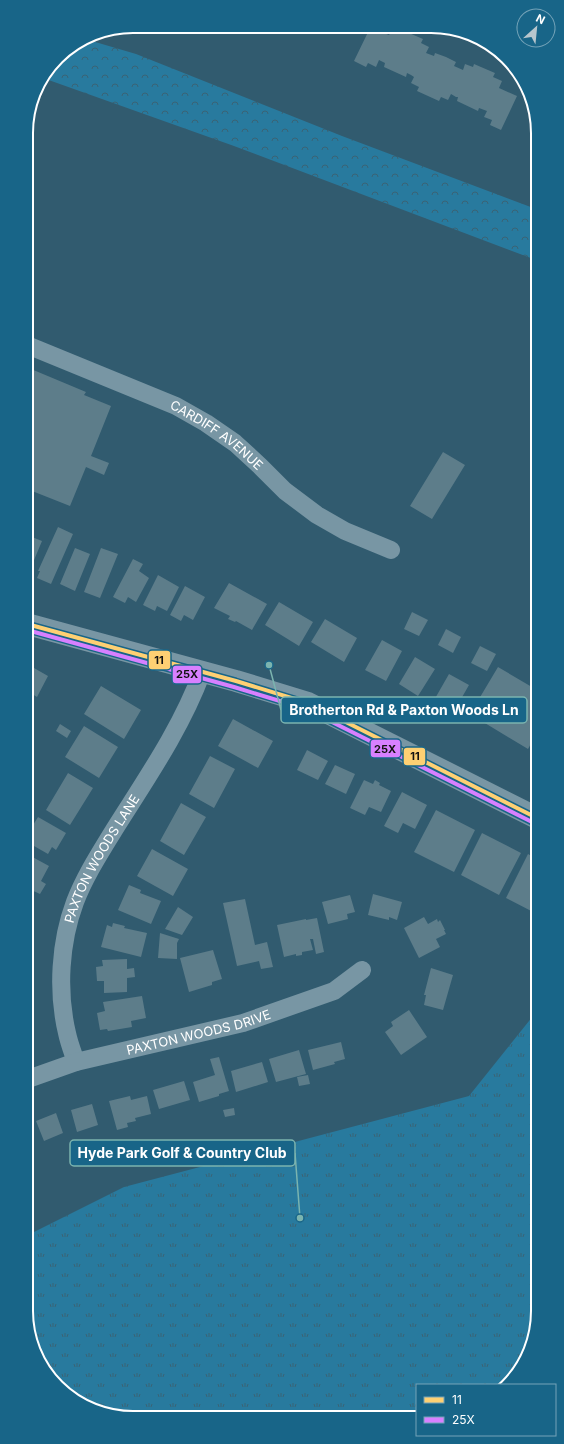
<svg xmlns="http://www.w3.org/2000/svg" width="564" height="1444" font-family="Inter,sans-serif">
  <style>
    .grass { fill: url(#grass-tufts) }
    .forest { fill: url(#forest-crowns) }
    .building { fill: #5d7d8a }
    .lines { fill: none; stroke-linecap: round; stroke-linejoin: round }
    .minor { stroke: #7896a4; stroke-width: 18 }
    .tertiary { stroke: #7896a4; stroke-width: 22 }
    .bus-1-casing { stroke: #186588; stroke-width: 7 }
    .bus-2-casing { stroke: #186588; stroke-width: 7 }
    .bus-1 { stroke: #fed073; stroke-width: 4 }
    .bus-2 { stroke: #d880ff; stroke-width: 4 }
    .labels { text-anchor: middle; stroke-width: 4; stroke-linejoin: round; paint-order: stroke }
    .street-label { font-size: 13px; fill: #fff; stroke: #186588 }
    .rim { fill: none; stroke: #fff; stroke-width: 2 }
    .leader { fill: none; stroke: #7bb4af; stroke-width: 1.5 }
    .callout-dot { fill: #7bb4af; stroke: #186588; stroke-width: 1.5 }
    .callout { fill: #186588; stroke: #7bb4af; stroke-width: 1.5 }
    .callout-label { font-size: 14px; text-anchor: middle; font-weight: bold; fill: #fff }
    .line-badge { stroke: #186588; stroke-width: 1.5 }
    .pale-badge-label { font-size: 11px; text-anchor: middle; font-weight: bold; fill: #111 }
  </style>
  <defs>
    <pattern id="grass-tufts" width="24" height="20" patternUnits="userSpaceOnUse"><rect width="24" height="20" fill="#287a9e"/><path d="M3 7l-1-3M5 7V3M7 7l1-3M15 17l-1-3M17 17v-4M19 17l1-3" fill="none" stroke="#3a6375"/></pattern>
    <pattern id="forest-crowns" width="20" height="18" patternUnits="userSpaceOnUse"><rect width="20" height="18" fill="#287a9e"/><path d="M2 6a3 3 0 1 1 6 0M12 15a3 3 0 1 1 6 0" fill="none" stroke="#3a6375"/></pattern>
  </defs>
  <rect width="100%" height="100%" fill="#315b6f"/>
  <path class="grass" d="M 537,1011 L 538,1318 L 530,1352 L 512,1382 L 507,1385 L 417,1385 L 417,1416 L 112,1416 L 57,1387 L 28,1332 L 28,1235 L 124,1187 L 469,1096 Z"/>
  <path class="forest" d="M 85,39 L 136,54 L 342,136 L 536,209 L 536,260 L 234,146 L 43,78 L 62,53 Z"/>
  <path class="building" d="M 370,28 L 389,35 L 392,30 L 400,34 L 402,30 L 423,39 L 421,43 L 429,47 L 426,53 L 434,56 L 435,53 L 446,57 L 456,62 L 454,66 L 463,70 L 465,64 L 473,67 L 474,64 L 495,73 L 493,77 L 502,81 L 499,88 L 517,96 L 501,130 L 490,125 L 492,120 L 484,117 L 487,111 L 479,108 L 478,111 L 457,101 L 458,97 L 456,97 L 451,94 L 448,100 L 441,97 L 439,101 L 417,91 L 419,87 L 411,83 L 414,77 L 411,75 L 407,73 L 406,77 L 384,67 L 385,63 L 379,60 L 376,67 L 368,63 L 366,67 L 354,61 Z
    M 31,369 L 86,392 L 84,395 L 111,406 L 91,456 L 109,463 L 104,475 L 86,467 L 70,506 L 27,489 L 27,379 Z
    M 443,452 L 465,465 L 432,519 L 410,506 Z
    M 58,527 L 73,534 L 51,584 L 37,578 L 40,571 L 38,571 Z
    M 27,535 L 42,541 L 27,577 Z
    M 75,548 L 90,554 L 75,591 L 60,584 Z
    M 101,548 L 118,554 L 100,598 L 84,592 Z
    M 133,559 L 143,564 L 139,571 L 149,578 L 136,602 L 128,597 L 125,603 L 113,597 Z
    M 158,575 L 179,587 L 167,611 L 157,606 L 155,611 L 143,605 Z
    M 229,583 L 267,604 L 252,630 L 236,621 L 235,622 L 228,619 L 230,616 L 214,608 Z
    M 185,586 L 205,597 L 193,620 L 184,615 L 181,621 L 170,615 Z
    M 279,602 L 313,622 L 299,646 L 265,625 Z
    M 412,612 L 428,620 L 419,636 L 404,629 Z
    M 325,619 L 357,638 L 344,662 L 311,642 Z
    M 446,629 L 461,637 L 453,653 L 438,645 Z
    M 382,640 L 402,651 L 386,681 L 365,670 Z
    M 480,646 L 496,654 L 487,671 L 471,663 Z
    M 415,657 L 435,669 L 418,696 L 399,684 Z
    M 27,664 L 48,676 L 37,697 L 27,691 Z
    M 498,667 L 537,690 L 537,733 L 528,749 L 470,714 Z
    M 449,674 L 469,685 L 453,713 L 433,702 Z
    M 101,686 L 141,710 L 124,739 L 84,714 Z
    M 233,719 L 273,741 L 258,768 L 218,746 Z
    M 60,724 L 71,731 L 67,738 L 56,731 Z
    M 84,726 L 118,747 L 99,778 L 65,757 Z
    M 307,750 L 328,761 L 318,780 L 297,770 Z
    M 210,756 L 235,769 L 214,808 L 189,794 Z
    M 335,765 L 355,774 L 346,794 L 325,784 Z
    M 68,773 L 93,788 L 70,825 L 46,810 Z
    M 364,780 L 373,784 L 375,780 L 380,783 L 379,785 L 391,791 L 381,812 L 369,807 L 365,815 L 350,808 Z
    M 402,792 L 427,805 L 415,829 L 403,823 L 398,833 L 384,826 Z
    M 181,803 L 206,817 L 184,855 L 160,841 Z
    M 436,810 L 475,830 L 454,872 L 414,852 Z
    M 38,817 L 66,833 L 56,850 L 52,847 L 48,854 L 27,842 L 27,835 Z
    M 482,833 L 521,853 L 499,895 L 461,875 Z
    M 152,849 L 188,869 L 173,896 L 137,876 Z
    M 27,854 L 49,866 L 41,881 L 46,884 L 40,894 L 27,888 Z
    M 528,854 L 537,859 L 537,914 L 506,898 Z
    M 129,885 L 141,890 L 140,893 L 161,901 L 151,924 L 118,910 Z
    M 373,894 L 402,902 L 397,920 L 389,917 L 389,920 L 368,915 Z
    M 350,895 L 355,912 L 347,914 L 348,919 L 328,924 L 322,902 Z
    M 245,899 L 255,945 L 267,942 L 273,967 L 261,969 L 259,961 L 237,966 L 223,903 Z
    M 27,900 L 34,902 L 28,924 L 27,924 Z
    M 178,907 L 193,917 L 182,935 L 165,929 Z
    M 424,917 L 428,924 L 437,919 L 438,922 L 440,920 L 445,930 L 444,930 L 446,934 L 436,939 L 440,947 L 419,958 L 404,928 Z
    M 317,918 L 324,952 L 316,954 L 313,939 L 310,939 L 313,950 L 302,952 L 302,955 L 296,956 L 296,954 L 284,957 L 277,925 L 306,919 L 306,920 Z
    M 113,923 L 125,926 L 124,928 L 147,933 L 141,957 L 101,947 L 107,925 L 112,927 Z
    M 160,933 L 179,939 L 177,943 L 177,959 L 158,958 Z
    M 213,950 L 222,979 L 212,982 L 212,985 L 189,992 L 180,958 Z
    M 127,959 L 127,969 L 134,968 L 135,977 L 127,978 L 127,992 L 104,993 L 104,981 L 97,981 L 96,967 L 103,966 L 102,960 Z
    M 431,968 L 453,975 L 443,1010 L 424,1005 L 426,995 L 424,995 Z
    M 142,996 L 146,1018 L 131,1021 L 132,1027 L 108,1031 L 107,1029 L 100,1030 L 97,1013 L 105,1011 L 103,1002 Z
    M 409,1010 L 427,1037 L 401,1055 L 385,1032 L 393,1026 L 391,1022 Z
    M 28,1017 L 32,1029 L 28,1031 Z
    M 341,1042 L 345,1059 L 334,1062 L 335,1064 L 313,1070 L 308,1050 Z
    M 299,1050 L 306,1074 L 276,1082 L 269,1059 Z
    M 219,1057 L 229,1091 L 219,1094 L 219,1096 L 199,1102 L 193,1082 L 215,1075 L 210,1059 Z
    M 262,1062 L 268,1082 L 236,1092 L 231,1071 Z
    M 308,1075 L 310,1084 L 299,1086 L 297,1077 Z
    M 184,1081 L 190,1100 L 159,1109 L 153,1090 Z
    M 130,1096 L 131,1100 L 147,1096 L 151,1114 L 135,1118 L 136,1121 L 127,1123 L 128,1127 L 117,1130 L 109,1101 Z
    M 92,1104 L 98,1125 L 77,1132 L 71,1110 Z
    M 234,1108 L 235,1115 L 225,1117 L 223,1110 Z
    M 56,1113 L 63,1133 L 44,1141 L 36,1121 Z
    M 28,1138 L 32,1146 L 28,1149 Z"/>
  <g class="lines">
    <g class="minor">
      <path id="s1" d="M 27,345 L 176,406 L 206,423 L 235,443 L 260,466 L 285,491 L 317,515 L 345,531 L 391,550"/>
      <path id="s2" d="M 76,1062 C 73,1053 69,1043 67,1033 C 57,991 60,942 75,902 C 85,876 100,853 114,830 C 146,779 181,729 202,672"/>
      <path id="s3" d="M 28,1079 L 76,1062 L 243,1023 L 334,991 L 362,970"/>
    </g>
    <path class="tertiary" d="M 27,624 L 236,681 L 308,703 L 537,818"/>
    <g class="bus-1-casing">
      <path id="bus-1" d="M 27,624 L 236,681 L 308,703 L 537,818"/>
    </g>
    <g class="bus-2-casing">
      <path id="bus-2" d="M 27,630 L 234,687 L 306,709 L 534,823"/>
    </g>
    <use href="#bus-1" class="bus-1"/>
    <use href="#bus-2" class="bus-2"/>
  </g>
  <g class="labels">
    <g class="street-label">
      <text dy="5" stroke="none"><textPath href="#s1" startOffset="211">CARDIFF AVENUE</textPath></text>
      <text dy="5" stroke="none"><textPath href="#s2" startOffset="214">PAXTON WOODS LANE</textPath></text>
      <text dy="5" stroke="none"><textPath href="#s3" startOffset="177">PAXTON WOODS DRIVE</textPath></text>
    </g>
  </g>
  <path d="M0 0H564V1444H0ZM133 33H431A100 100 0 0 1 531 133V1311A100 100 0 0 1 431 1411H133A100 100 0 0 1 33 1311V133A100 100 0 0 1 133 33Z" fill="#186588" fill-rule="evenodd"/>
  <path class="rim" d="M133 33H431A100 100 0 0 1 531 133V1311A100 100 0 0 1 431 1411H133A100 100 0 0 1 33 1311V133A100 100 0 0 1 133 33Z"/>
  <path class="leader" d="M269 665L281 710M300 1218L295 1153"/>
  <g class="callout-dot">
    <circle cx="269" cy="665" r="4"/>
    <circle cx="300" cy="1218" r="4"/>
  </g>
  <g class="callout">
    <rect x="281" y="697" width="246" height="26" rx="4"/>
    <rect x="70" y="1140" width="225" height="26" rx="4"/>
  </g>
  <g class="callout-label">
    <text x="404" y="715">Brotherton Rd &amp; Paxton Woods Ln</text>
    <text x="182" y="1158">Hyde Park Golf &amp; Country Club</text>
  </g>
  <g class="line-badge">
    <rect x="148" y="650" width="23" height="20" rx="4" fill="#fed073"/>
    <rect x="172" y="665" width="30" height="19" rx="4" fill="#d880ff"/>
    <rect x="370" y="739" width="31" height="19" rx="4" fill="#d880ff"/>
    <rect x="403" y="747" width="23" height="19" rx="4" fill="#fed073"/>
  </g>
  <g class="pale-badge-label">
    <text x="159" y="664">11</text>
    <text x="187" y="678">25X</text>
    <text x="385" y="753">25X</text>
    <text x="415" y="760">11</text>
  </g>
  <rect x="416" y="1384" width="140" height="52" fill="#186588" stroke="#74a3b8"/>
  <rect x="424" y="1397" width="20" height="6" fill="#fed073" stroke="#74a3b8"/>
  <text x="452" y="1404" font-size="12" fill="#ffffff">11</text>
  <rect x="424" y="1417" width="20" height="6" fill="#d880ff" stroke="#74a3b8"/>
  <text x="452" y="1424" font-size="12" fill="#ffffff">25X</text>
  <g transform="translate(536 28) rotate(27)"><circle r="19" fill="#186588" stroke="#74a3b8"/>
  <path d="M0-3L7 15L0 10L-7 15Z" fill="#b7c6cd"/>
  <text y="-6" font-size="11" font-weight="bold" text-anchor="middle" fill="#ffffff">N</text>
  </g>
</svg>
